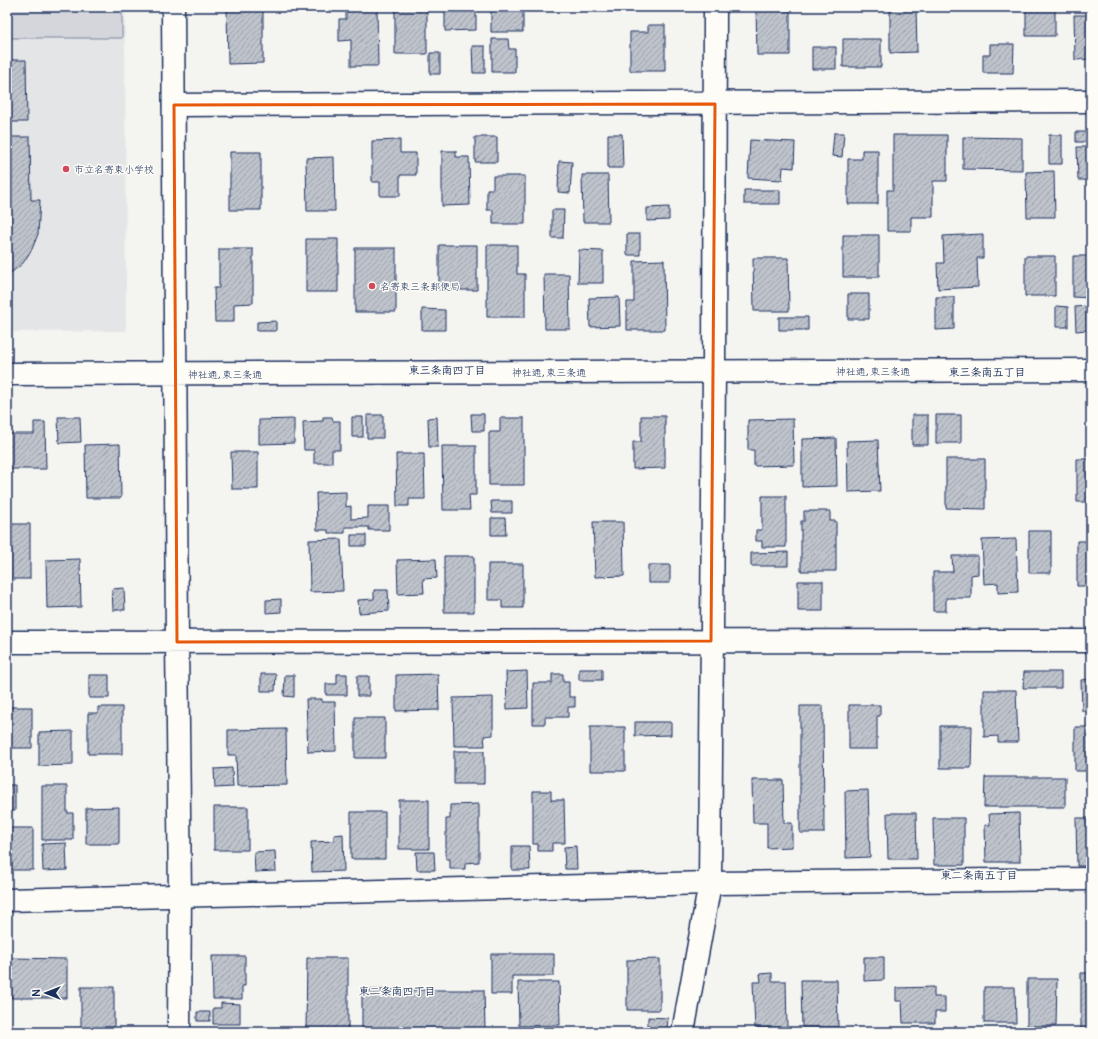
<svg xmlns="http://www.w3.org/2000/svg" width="1098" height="1039" font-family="Pangolin,'Klee One',sans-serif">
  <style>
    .built { fill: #e4e5e6 }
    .garden { fill: #d4d6db; stroke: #78829c }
    .building { fill: url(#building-hatch); stroke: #1b2f5e }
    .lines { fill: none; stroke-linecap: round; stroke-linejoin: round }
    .minor-casing { stroke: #1b2f5e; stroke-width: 25 }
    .tertiary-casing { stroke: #1b2f5e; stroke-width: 25 }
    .minor { stroke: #fdfcf7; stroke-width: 22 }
    .tertiary { stroke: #fdfcf7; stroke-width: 22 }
    .marked { fill: none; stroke: #e8590c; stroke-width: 3; stroke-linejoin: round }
    .poi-dot { fill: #d1495b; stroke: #fdfcf7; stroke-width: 1.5 }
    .labels { text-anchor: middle; stroke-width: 3; stroke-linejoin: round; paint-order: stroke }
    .poi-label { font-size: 10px; fill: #1b2f5e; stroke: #fdfcf7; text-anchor: start }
    .street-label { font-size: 10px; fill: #1b2f5e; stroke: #fdfcf7 }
    .neighbourhood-label { font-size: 11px; font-weight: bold; fill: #1b2f5e; stroke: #fdfcf7 }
  </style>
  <defs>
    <pattern id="building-hatch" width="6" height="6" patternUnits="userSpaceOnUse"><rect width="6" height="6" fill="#bfc3cc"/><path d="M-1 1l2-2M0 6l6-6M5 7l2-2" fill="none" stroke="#9a9fa9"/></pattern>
  </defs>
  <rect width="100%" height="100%" fill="#f4f4f1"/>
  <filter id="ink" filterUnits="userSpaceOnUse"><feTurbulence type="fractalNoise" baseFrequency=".025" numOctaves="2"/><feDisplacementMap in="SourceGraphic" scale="8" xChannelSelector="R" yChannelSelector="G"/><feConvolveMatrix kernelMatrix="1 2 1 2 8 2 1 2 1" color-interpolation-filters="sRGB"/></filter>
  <g filter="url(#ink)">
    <path class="built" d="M 7,7 L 125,7 L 126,331 L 7,332 Z"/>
    <path class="garden" d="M 7,7 L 122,7 L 122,38 L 7,38 Z"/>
    <path class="building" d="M 227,7 L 263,7 L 263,63 L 228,64 Z
      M 346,7 L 377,7 L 378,66 L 351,66 L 351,40 L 339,41 L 339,19 L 346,19 Z
      M 395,7 L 427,7 L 427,54 L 395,54 Z
      M 445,7 L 476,7 L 476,30 L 445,31 Z
      M 491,7 L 523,7 L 523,32 L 491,32 Z
      M 756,7 L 790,7 L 790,55 L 757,55 Z
      M 890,7 L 916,7 L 917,52 L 890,53 Z
      M 1026,7 L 1055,7 L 1055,36 L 1026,36 Z
      M 1074,15 L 1091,15 L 1091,59 L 1075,60 Z
      M 648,25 L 665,25 L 665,71 L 630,71 L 630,32 L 648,32 Z
      M 492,39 L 508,39 L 509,49 L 515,49 L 515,72 L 492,72 Z
      M 843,39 L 881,39 L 881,67 L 843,67 Z
      M 990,44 L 1014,44 L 1013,73 L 983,73 L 983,55 L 990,55 Z
      M 472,46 L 485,46 L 485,73 L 473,73 Z
      M 812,47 L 836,47 L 836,69 L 812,69 Z
      M 430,53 L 440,53 L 440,74 L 430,74 Z
      M 7,60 L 26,60 L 27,122 L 9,122 L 9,137 L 30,137 L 31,200 L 40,200 L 38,234 L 32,249 L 23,263 L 7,276 Z
      M 1076,132 L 1091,132 L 1091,142 L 1076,142 Z
      M 834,133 L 844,133 L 842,157 L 832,156 Z
      M 608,134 L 622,134 L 623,168 L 608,168 Z
      M 893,135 L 947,135 L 947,181 L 933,181 L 933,217 L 911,217 L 911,231 L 887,231 L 887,190 L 893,190 Z
      M 1049,135 L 1062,135 L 1062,164 L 1049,164 Z
      M 475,137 L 497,137 L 497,162 L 475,162 Z
      M 963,137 L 1022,138 L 1022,170 L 963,169 Z
      M 400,140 L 400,153 L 416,153 L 416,175 L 400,175 L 400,196 L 380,196 L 380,182 L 372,182 L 372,141 Z
      M 750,140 L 795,142 L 794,168 L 783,167 L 782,180 L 748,178 Z
      M 1077,147 L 1091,147 L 1091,180 L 1078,180 Z
      M 862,150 L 878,150 L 878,204 L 848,204 L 848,159 L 862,159 Z
      M 442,151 L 456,151 L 456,157 L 469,157 L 470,205 L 442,206 Z
      M 230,152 L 261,152 L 261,210 L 230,210 Z
      M 334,157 L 335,211 L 307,211 L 306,158 Z
      M 559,161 L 572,162 L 570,193 L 558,192 Z
      M 1054,171 L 1055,217 L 1027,217 L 1026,172 Z
      M 582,175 L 608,175 L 609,222 L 583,222 Z
      M 493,176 L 525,176 L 525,224 L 493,224 L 493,210 L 487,210 L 487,189 L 493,189 Z
      M 744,190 L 780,190 L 780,204 L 744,204 Z
      M 669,207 L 669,220 L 647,221 L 647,208 Z
      M 552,210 L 564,210 L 563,238 L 552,238 Z
      M 627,234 L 640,234 L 640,255 L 627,255 Z
      M 983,234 L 983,258 L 977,258 L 978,287 L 938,289 L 937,263 L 944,263 L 943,236 Z
      M 843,235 L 879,235 L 879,277 L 843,277 Z
      M 306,239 L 338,239 L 338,292 L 306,292 Z
      M 439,245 L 477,245 L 477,290 L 439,290 Z
      M 487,245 L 517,245 L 517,274 L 525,274 L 525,317 L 487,317 Z
      M 355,248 L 396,248 L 396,312 L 355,312 Z
      M 219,249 L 253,249 L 253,303 L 234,304 L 234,322 L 215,322 L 214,288 L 219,288 Z
      M 579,250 L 603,251 L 603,283 L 578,283 Z
      M 1025,256 L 1055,256 L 1055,296 L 1025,296 Z
      M 1073,256 L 1091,256 L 1091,298 L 1073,297 Z
      M 753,258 L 788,258 L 789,311 L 754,311 Z
      M 664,260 L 665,330 L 627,330 L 627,302 L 634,302 L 634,261 Z
      M 544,274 L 569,274 L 570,329 L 545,329 Z
      M 848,294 L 869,294 L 869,319 L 848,319 Z
      M 619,297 L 620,326 L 590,327 L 589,298 Z
      M 936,297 L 954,297 L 954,329 L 936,330 Z
      M 1056,306 L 1068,307 L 1068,327 L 1056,327 Z
      M 1086,306 L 1087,330 L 1076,331 L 1075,307 Z
      M 422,309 L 445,310 L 445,330 L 422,330 Z
      M 779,317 L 808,317 L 808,330 L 779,330 Z
      M 276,321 L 276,331 L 257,331 L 257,322 Z
      M 471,414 L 484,414 L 484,431 L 472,431 Z
      M 367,415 L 383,415 L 383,438 L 367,438 Z
      M 912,415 L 928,415 L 928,445 L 912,445 Z
      M 936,415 L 961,415 L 961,443 L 936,443 Z
      M 641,416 L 665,416 L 665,468 L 633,469 L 633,442 L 641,442 Z
      M 58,417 L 80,417 L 81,442 L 59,443 Z
      M 323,417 L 332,417 L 333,421 L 340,421 L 340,450 L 332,450 L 332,463 L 314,463 L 314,450 L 304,450 L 303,422 L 323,421 Z
      M 352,417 L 363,417 L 363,437 L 352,437 Z
      M 437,417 L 438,447 L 429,447 L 428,418 Z
      M 500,418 L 524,418 L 524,485 L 489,485 L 489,432 L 500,432 Z
      M 294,419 L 294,443 L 259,444 L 259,420 Z
      M 793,419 L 794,465 L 754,466 L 754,450 L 748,450 L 748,420 Z
      M 34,422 L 45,422 L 46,469 L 7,469 L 7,434 L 34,434 Z
      M 836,438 L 837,486 L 802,487 L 802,439 Z
      M 878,440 L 880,491 L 848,492 L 847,441 Z
      M 120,444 L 121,498 L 86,498 L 85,445 Z
      M 442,446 L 476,446 L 476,495 L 469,495 L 470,510 L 443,510 Z
      M 231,452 L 258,452 L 258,489 L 232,489 Z
      M 396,454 L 424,454 L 425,499 L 409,499 L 409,506 L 397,506 Z
      M 946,459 L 985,459 L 985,509 L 946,508 Z
      M 1077,459 L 1091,459 L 1091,502 L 1077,502 Z
      M 346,492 L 346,507 L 351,506 L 351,519 L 368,518 L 368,506 L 389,506 L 389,530 L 369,530 L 369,527 L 345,527 L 345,533 L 328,533 L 328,530 L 317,530 L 316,493 Z
      M 762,496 L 786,496 L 786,547 L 762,547 L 762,541 L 756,541 L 756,530 L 762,530 Z
      M 491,501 L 512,501 L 512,513 L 492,513 Z
      M 804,511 L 830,511 L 830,521 L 836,521 L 836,571 L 801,571 L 801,521 L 804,521 Z
      M 491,518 L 505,518 L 506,535 L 491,535 Z
      M 593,522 L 623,522 L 624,576 L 595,577 Z
      M 7,524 L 30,524 L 30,579 L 7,579 Z
      M 1029,531 L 1051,531 L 1051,573 L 1029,573 Z
      M 351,535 L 366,535 L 366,546 L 351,546 Z
      M 341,539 L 343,591 L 310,592 L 309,540 Z
      M 1016,539 L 1018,592 L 998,593 L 998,583 L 984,584 L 982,540 Z
      M 1077,541 L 1091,541 L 1091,586 L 1077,586 Z
      M 788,552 L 788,566 L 751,566 L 751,553 Z
      M 444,556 L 474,556 L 474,612 L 444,612 Z
      M 952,556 L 978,556 L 978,574 L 971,575 L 971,598 L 946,598 L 946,611 L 933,611 L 933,572 L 953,572 Z
      M 80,559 L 81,607 L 47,608 L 46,560 Z
      M 436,559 L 437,578 L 423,579 L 424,593 L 398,594 L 397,560 Z
      M 488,564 L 523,564 L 523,608 L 502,608 L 502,600 L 488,600 Z
      M 648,565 L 670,565 L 670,583 L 648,583 Z
      M 798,581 L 823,581 L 823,611 L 798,611 Z
      M 124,588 L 125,610 L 113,610 L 112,589 Z
      M 374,590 L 388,590 L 389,611 L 359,613 L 358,600 L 374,599 Z
      M 281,599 L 281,612 L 266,613 L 266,600 Z
      M 579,669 L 602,669 L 602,680 L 579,680 Z
      M 527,671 L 528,708 L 507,709 L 506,672 Z
      M 1024,672 L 1061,672 L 1061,688 L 1023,688 Z
      M 261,674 L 276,674 L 275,691 L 261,691 Z
      M 337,674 L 347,674 L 347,695 L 326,695 L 326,684 L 337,684 Z
      M 438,674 L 439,710 L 396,711 L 396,675 Z
      M 552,674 L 563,674 L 563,682 L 569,682 L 569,697 L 575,697 L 575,707 L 568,707 L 568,717 L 545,717 L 545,724 L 533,724 L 533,683 L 552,683 Z
      M 89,675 L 109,675 L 109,698 L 89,698 Z
      M 285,675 L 294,675 L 294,697 L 284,696 Z
      M 357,676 L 369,676 L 369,696 L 357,696 Z
      M 1091,679 L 1091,711 L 1082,711 L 1081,680 Z
      M 984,690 L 1016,690 L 1018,742 L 998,742 L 998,736 L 984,737 Z
      M 493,697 L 493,735 L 484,736 L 485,746 L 454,746 L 453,698 Z
      M 306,699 L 322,699 L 322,702 L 335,702 L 336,751 L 308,752 Z
      M 849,705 L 880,705 L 880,716 L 877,716 L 877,749 L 849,749 Z
      M 800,706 L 823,706 L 824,833 L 800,833 Z
      M 7,707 L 32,707 L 32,748 L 7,748 Z
      M 98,707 L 122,707 L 122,754 L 88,754 L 88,713 L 98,713 Z
      M 355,718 L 385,718 L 385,758 L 355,758 Z
      M 635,722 L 671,722 L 671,735 L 635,736 Z
      M 940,726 L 972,726 L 971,768 L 940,768 Z
      M 590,727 L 625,727 L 625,771 L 590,771 Z
      M 1075,727 L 1091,727 L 1091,771 L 1075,771 Z
      M 286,729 L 287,785 L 237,786 L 236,755 L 228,755 L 228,730 Z
      M 73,731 L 73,765 L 39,766 L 39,732 Z
      M 454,751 L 484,751 L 484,784 L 454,784 Z
      M 232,768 L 233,787 L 215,788 L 214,769 Z
      M 985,777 L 1065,777 L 1065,807 L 984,807 Z
      M 752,780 L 783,780 L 784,823 L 792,823 L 792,847 L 767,848 L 767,823 L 753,823 Z
      M 7,785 L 15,785 L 15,811 L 7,811 Z
      M 42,786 L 67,786 L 67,813 L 73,813 L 73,840 L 42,840 Z
      M 868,790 L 870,857 L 846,858 L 845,791 Z
      M 533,791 L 551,791 L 551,800 L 564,800 L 565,843 L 552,843 L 552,851 L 538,851 L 538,844 L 533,844 Z
      M 399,800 L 429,800 L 429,849 L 399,849 Z
      M 479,804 L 479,862 L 465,863 L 465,869 L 450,869 L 450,859 L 446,859 L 446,819 L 450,819 L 450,805 Z
      M 119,807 L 119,844 L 86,844 L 86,808 Z
      M 214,807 L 248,807 L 248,850 L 214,850 Z
      M 351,812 L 385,812 L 385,859 L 351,859 Z
      M 887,813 L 916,813 L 917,859 L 888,859 Z
      M 1019,813 L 1020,862 L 986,862 L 985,825 L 990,825 L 989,814 Z
      M 933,818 L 964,818 L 964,865 L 934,865 Z
      M 1076,818 L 1091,818 L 1091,866 L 1077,866 Z
      M 7,828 L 33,828 L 33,870 L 7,870 Z
      M 343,834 L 344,871 L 312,872 L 311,842 L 334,841 L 334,835 Z
      M 66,843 L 67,870 L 43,871 L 42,844 Z
      M 512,846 L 529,846 L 530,870 L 512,870 Z
      M 576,846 L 577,869 L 565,869 L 564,847 Z
      M 275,851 L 276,871 L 255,872 L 254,852 Z
      M 416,852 L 434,852 L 435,870 L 417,870 Z
      M 491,954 L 554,954 L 554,976 L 512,976 L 512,994 L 491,994 Z
      M 212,956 L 245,956 L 245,986 L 242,986 L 242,999 L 213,999 Z
      M 864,957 L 884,957 L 884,980 L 864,981 Z
      M 12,958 L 67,959 L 67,998 L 11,998 Z
      M 307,958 L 348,958 L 348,1031 L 306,1031 Z
      M 660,959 L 660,1010 L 627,1010 L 627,960 Z
      M 772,973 L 772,981 L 786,981 L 787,1027 L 755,1028 L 753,982 L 761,982 L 760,974 Z
      M 1081,973 L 1091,973 L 1091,1030 L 1081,1030 Z
      M 1027,979 L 1057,979 L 1056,1026 L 1027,1026 Z
      M 801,980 L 837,980 L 838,1027 L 802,1027 Z
      M 518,982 L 559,982 L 560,1025 L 519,1026 Z
      M 81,987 L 114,987 L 114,1032 L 81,1032 Z
      M 934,987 L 934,997 L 945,997 L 945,1012 L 935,1012 L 935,1023 L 903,1023 L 902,1001 L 896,1001 L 896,988 Z
      M 984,987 L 1015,987 L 1016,1023 L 984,1023 Z
      M 362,990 L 484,990 L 485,1029 L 362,1029 Z
      M 221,1003 L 240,1004 L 240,1024 L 213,1024 L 213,1008 L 221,1008 Z
      M 197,1012 L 210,1012 L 210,1021 L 197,1021 Z
      M 648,1017 L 668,1018 L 667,1029 L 648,1029 Z"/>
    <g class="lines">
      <g class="minor-casing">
        <path id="minor" d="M 174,105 L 1091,101
          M 179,1032 L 180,895
          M 683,1032 L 710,883 L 714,371 L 715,7"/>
      </g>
      <g class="tertiary-casing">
        <path id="tertiary" d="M 173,7 L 177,642 L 180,895
          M 7,374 L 1091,370
          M 7,642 L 1091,641
          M 7,900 L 710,883 L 1091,879"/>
      </g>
      <use href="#minor" class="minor"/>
      <use href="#tertiary" class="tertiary"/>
    </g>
  </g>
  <path class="marked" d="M 715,104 L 711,641 L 177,642 L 174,105 Z"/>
  <g class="poi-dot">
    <circle cx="66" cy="169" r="4"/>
    <circle cx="372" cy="286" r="4"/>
  </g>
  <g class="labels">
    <g class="poi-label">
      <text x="74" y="173">市立名寄東小学校</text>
      <text x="380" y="290">名寄東三条郵便局</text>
    </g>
    <g class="street-label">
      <text x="873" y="375">神社通, 東三条通</text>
      <text x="549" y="376">神社通, 東三条通</text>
      <text x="225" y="378">神社通, 東三条通</text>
    </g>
    <g class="neighbourhood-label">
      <text x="447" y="374">東三条南四丁目</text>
      <text x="987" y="376">東三条南五丁目</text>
      <text x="979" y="879">東二条南五丁目</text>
      <text x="397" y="995">東二条南四丁目</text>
    </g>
  </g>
  <rect width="1098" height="1039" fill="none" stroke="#fdfcf7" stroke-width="24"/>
  <rect x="12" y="12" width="1074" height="1015" fill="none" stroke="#1b2f5e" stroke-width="1.5" filter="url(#ink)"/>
  <g transform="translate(46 993) rotate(270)" stroke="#fdfcf7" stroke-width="3" paint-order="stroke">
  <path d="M0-3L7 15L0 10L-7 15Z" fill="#1b2f5e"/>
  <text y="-6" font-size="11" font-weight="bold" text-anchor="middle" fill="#1b2f5e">N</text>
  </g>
</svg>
